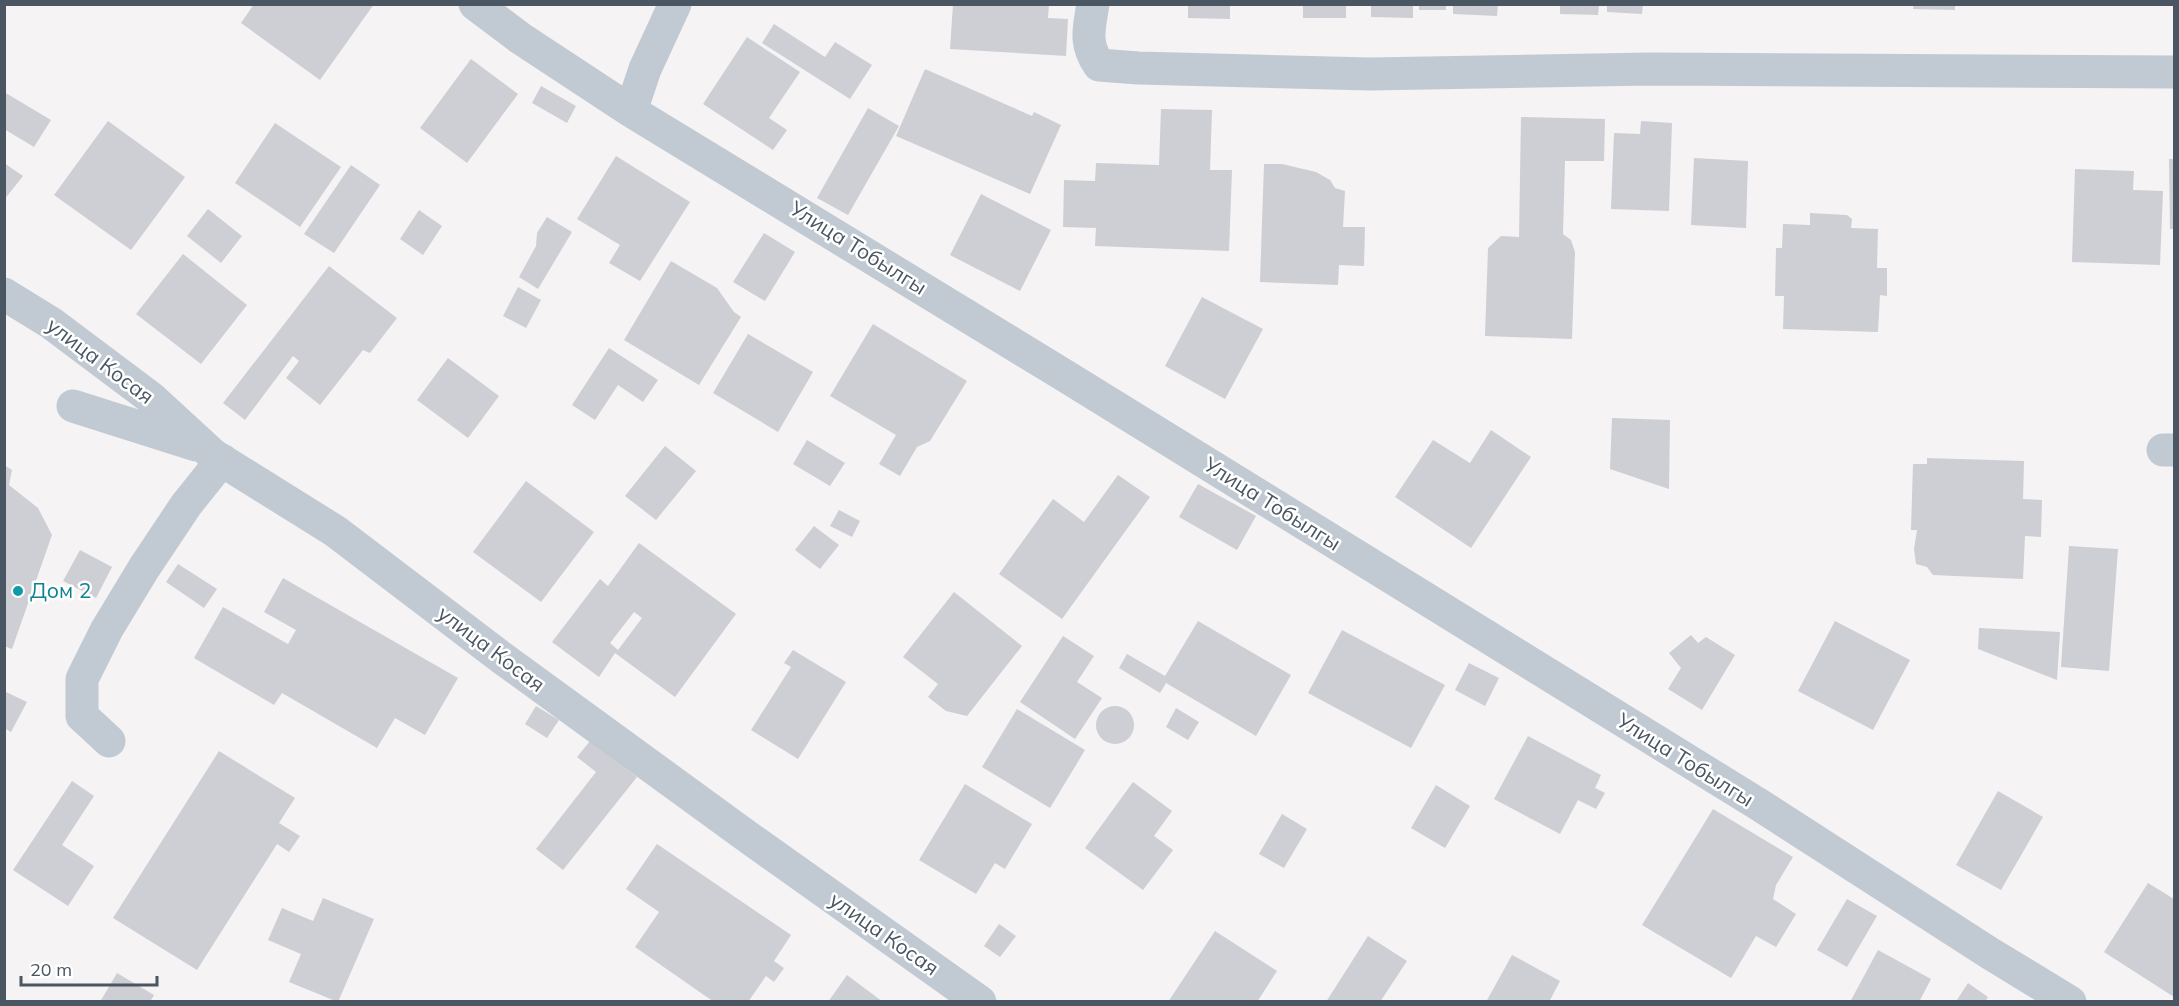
<svg xmlns="http://www.w3.org/2000/svg" width="2179" height="1006" font-family="Mulish,sans-serif">
  <style>
    .building { fill: #cdcfd5; fill-rule: evenodd }
    .lines { fill: none; stroke-linecap: round; stroke-linejoin: round }
    .minor { stroke: #c1cad2; stroke-width: 33 }
    .culture-dot { fill: #0f9aa8; stroke: #fff; stroke-width: 2 }
    .labels { text-anchor: middle; stroke-width: 5; stroke-linejoin: round; paint-order: stroke }
    .street-label { font-size: 21px; fill: #4a5661; stroke: #fff }
    .culture-label { font-size: 21px; fill: #0d838f; stroke: #fff; text-anchor: start }
  </style>
  <rect width="100%" height="100%" fill="#f5f3f3"/>
  <path class="building" d="M 254,4 L 374,4 L 320,80 L 241,23 Z
    M 953,4 L 1049,4 L 1048,18 L 1068,19 L 1066,56 L 950,49 Z
    M 1188,4 L 1230,4 L 1230,19 L 1188,18 Z
    M 1303,4 L 1346,4 L 1346,18 L 1303,18 Z
    M 1371,4 L 1413,4 L 1413,18 L 1371,17 Z
    M 1419,4 L 1446,4 L 1446,10 L 1419,10 Z
    M 1453,4 L 1498,4 L 1497,16 L 1453,14 Z
    M 1607,4 L 1643,4 L 1642,14 L 1607,12 Z
    M 1914,4 L 1955,4 L 1955,10 L 1913,9 Z
    M 1560,5 L 1599,5 L 1598,15 L 1560,14 Z
    M 774,24 L 825,57 L 835,42 L 872,65 L 850,99 L 762,43 Z
    M 747,37 L 800,72 L 769,118 L 787,130 L 773,150 L 703,104 Z
    M 471,59 L 518,94 L 467,163 L 420,128 Z
    M 925,69 L 1032,116 L 1034,112 L 1061,125 L 1030,194 L 896,136 Z
    M 541,86 L 576,106 L 567,123 L 532,103 Z
    M 4,92 L 51,120 L 34,147 L 4,129 Z
    M 868,108 L 899,126 L 848,215 L 817,198 Z
    M 1161,109 L 1212,110 L 1210,170 L 1232,170 L 1229,251 L 1095,246 L 1096,228 L 1063,227 L 1064,180 L 1095,181 L 1096,163 L 1159,165 Z
    M 1521,117 L 1605,119 L 1604,161 L 1565,161 L 1563,234 L 1571,240 L 1575,252 L 1572,339 L 1485,336 L 1488,248 L 1501,236 L 1519,237 Z
    M 108,121 L 185,177 L 131,250 L 54,195 Z
    M 1641,121 L 1672,123 L 1669,211 L 1611,209 L 1614,133 L 1640,134 Z
    M 275,123 L 341,167 L 300,227 L 235,183 Z
    M 616,156 L 690,202 L 640,281 L 609,263 L 620,245 L 577,219 Z
    M 1694,158 L 1748,161 L 1746,228 L 1691,225 Z
    M 2169,159 L 2174,159 L 2174,229 L 2170,229 Z
    M 4,163 L 23,176 L 4,200 Z
    M 1264,164 L 1282,164 L 1316,172 L 1330,180 L 1335,188 L 1345,191 L 1343,227 L 1365,227 L 1364,266 L 1339,265 L 1338,285 L 1260,282 Z
    M 351,165 L 380,185 L 334,253 L 304,234 Z
    M 2075,169 L 2134,171 L 2133,190 L 2163,191 L 2160,265 L 2072,262 Z
    M 981,194 L 1051,230 L 1020,291 L 950,255 Z
    M 208,209 L 242,236 L 221,263 L 187,236 Z
    M 419,210 L 442,226 L 423,255 L 400,239 Z
    M 1810,213 L 1847,215 L 1852,219 L 1851,228 L 1878,229 L 1877,268 L 1887,268 L 1887,296 L 1880,295 L 1878,332 L 1783,329 L 1784,296 L 1775,296 L 1776,248 L 1782,248 L 1783,224 L 1810,225 Z
    M 547,217 L 572,232 L 538,289 L 519,277 L 536,246 L 537,233 Z
    M 764,233 L 795,252 L 765,301 L 733,282 Z
    M 183,254 L 247,305 L 201,364 L 136,314 Z
    M 671,261 L 717,288 L 734,312 L 741,317 L 699,385 L 624,340 Z
    M 329,266 L 397,318 L 370,353 L 363,350 L 320,405 L 286,378 L 299,361 L 293,356 L 245,420 L 223,403 Z
    M 518,287 L 541,300 L 526,328 L 503,316 Z
    M 1202,297 L 1263,329 L 1225,399 L 1165,366 Z
    M 873,324 L 967,381 L 930,441 L 917,447 L 900,476 L 879,464 L 896,435 L 830,396 Z
    M 748,334 L 813,372 L 778,432 L 713,393 Z
    M 609,348 L 658,380 L 643,402 L 618,385 L 595,420 L 572,405 Z
    M 448,358 L 499,396 L 468,438 L 417,400 Z
    M 1612,418 L 1670,420 L 1669,489 L 1610,469 Z
    M 1491,430 L 1531,457 L 1471,548 L 1395,497 L 1433,440 L 1470,463 Z
    M 807,440 L 845,463 L 830,486 L 793,464 Z
    M 665,446 L 696,471 L 656,520 L 625,496 Z
    M 1927,458 L 2024,461 L 2023,499 L 2042,500 L 2041,537 L 2025,536 L 2023,579 L 1933,575 L 1927,567 L 1916,564 L 1914,549 L 1917,530 L 1911,530 L 1913,464 L 1927,464 Z
    M 4,465 L 12,470 L 9,485 L 38,508 L 52,535 L 12,649 L 4,646 Z
    M 1118,475 L 1150,497 L 1062,619 L 999,574 L 1053,499 L 1084,522 Z
    M 526,481 L 594,532 L 541,602 L 473,552 Z
    M 1198,484 L 1256,516 L 1237,550 L 1179,517 Z
    M 839,510 L 860,521 L 852,537 L 830,526 Z
    M 814,526 L 839,545 L 820,569 L 795,550 Z
    M 639,543 L 736,614 L 675,697 L 615,653 L 599,677 L 552,642 L 600,579 L 608,586 ZM 634,612 L 642,618 L 618,650 L 610,643 Z
    M 2069,546 L 2118,549 L 2109,671 L 2061,667 Z
    M 80,550 L 112,567 L 96,598 L 63,581 Z
    M 178,564 L 217,589 L 204,608 L 166,582 Z
    M 283,578 L 458,678 L 425,735 L 395,718 L 377,748 L 282,693 L 274,705 L 194,658 L 223,607 L 288,644 L 296,630 L 264,612 Z
    M 954,592 L 1022,646 L 967,716 L 946,711 L 928,697 L 938,684 L 903,657 Z
    M 1198,621 L 1291,675 L 1256,736 L 1166,683 L 1160,693 L 1119,668 L 1127,654 L 1165,676 Z
    M 1835,621 L 1910,660 L 1873,730 L 1798,691 Z
    M 1979,628 L 2060,632 L 2057,680 L 1978,649 Z
    M 1342,630 L 1445,685 L 1411,748 L 1308,693 Z
    M 1691,635 L 1698,643 L 1706,637 L 1735,655 L 1702,710 L 1668,689 L 1681,668 L 1669,653 Z
    M 1063,636 L 1094,656 L 1077,682 L 1102,698 L 1075,739 L 1020,702 Z
    M 793,650 L 846,682 L 798,759 L 751,730 L 791,667 L 784,663 Z
    M 1469,663 L 1499,678 L 1485,706 L 1455,690 Z
    M 4,691 L 27,702 L 11,732 L 4,728 Z
    M 536,706 L 559,720 L 547,738 L 525,724 Z
    M1096 725a19 19 0 1 1 38 0a19 19 0 1 1-38 0Z
    M 1176,708 L 1199,722 L 1188,740 L 1166,727 Z
    M 1017,709 L 1085,750 L 1050,808 L 982,767 Z
    M 1528,736 L 1601,775 L 1595,788 L 1605,793 L 1596,809 L 1578,800 L 1560,834 L 1494,799 Z
    M 590,741 L 637,777 L 563,870 L 536,849 L 596,772 L 577,757 Z
    M 219,751 L 295,798 L 279,823 L 300,836 L 289,852 L 277,844 L 197,970 L 113,918 Z
    M 72,781 L 94,796 L 62,845 L 94,866 L 68,906 L 13,870 Z
    M 1133,782 L 1172,811 L 1154,836 L 1173,850 L 1143,890 L 1085,848 Z
    M 965,784 L 1032,824 L 1005,869 L 995,863 L 976,894 L 919,860 Z
    M 1436,785 L 1470,806 L 1445,848 L 1411,828 Z
    M 1998,791 L 2043,817 L 2001,890 L 1956,865 Z
    M 1713,809 L 1793,857 L 1776,885 L 1773,899 L 1796,914 L 1776,947 L 1756,936 L 1731,978 L 1642,925 Z
    M 1282,814 L 1307,829 L 1284,868 L 1259,854 Z
    M 657,844 L 791,935 L 774,961 L 784,968 L 774,982 L 766,976 L 748,1002 L 714,1002 L 635,947 L 659,912 L 626,889 Z
    M 2148,883 L 2174,899 L 2174,997 L 2104,952 Z
    M 323,898 L 374,919 L 338,1002 L 289,982 L 301,954 L 268,940 L 282,908 L 313,921 Z
    M 1847,899 L 1877,916 L 1847,967 L 1817,950 Z
    M 999,924 L 1016,936 L 1000,957 L 984,946 Z
    M 1215,931 L 1277,971 L 1257,1002 L 1168,1002 Z
    M 1368,936 L 1407,961 L 1380,1002 L 1326,1002 Z
    M 1878,950 L 1931,979 L 1919,1002 L 1850,1002 Z
    M 1512,955 L 1560,981 L 1549,1002 L 1486,1002 Z
    M 117,973 L 154,995 L 150,1002 L 100,1002 Z
    M 847,975 L 883,1002 L 828,1002 Z
    M 1968,983 L 1988,997 L 1985,1002 L 1957,1000 Z"/>
  <g class="lines">
    <path class="minor" d="M 475,4 L 520,38 L 631,111 L 1067,377 L 1758,804 L 1991,954 L 2070,1002
      M 1093,4 C 1089,29 1084,43 1099,65 L 1138,68 L 1370,74 L 1650,69 L 2174,72
      M 631,111 L 645,69 L 675,4
      M 4,294 L 51,323 L 151,398 L 213,455 L 335,531 L 502,658 L 752,840 L 980,1002
      M 73,406 L 196,445
      M 2163,450 L 2174,450
      M 109,741 L 82,716 L 82,679 L 107,629 L 144,568 L 186,505 L 222,460"/>
  </g>
  <circle class="culture-dot" cx="18" cy="591" r="6"/>
  <g class="labels">
    <g class="street-label">
      <text transform="translate(858 248) rotate(32)" y="7">Улица Тобылгы</text>
      <text transform="translate(100 361) rotate(37)" y="7">улица Косая</text>
      <text transform="translate(1272 504) rotate(32)" y="7">Улица Тобылгы</text>
      <text transform="translate(491 649) rotate(37)" y="7">улица Косая</text>
      <text transform="translate(1685 760) rotate(32)" y="7">Улица Тобылгы</text>
      <text transform="translate(884 934) rotate(35)" y="7">улица Косая</text>
    </g>
    <g class="culture-label">
      <text x="30" y="598">Дом 2</text>
    </g>
  </g>
  <rect width="2179" height="1006" fill="none" stroke="#4a5661" stroke-width="12"/>
  <path d="M21 976v9h136v-9" fill="none" stroke="#4a5661" stroke-width="3"/>
  <text x="30" y="976" font-size="18" fill="#4a5661" stroke="#ffffff" stroke-width="4.5" paint-order="stroke">20 m</text>
</svg>
